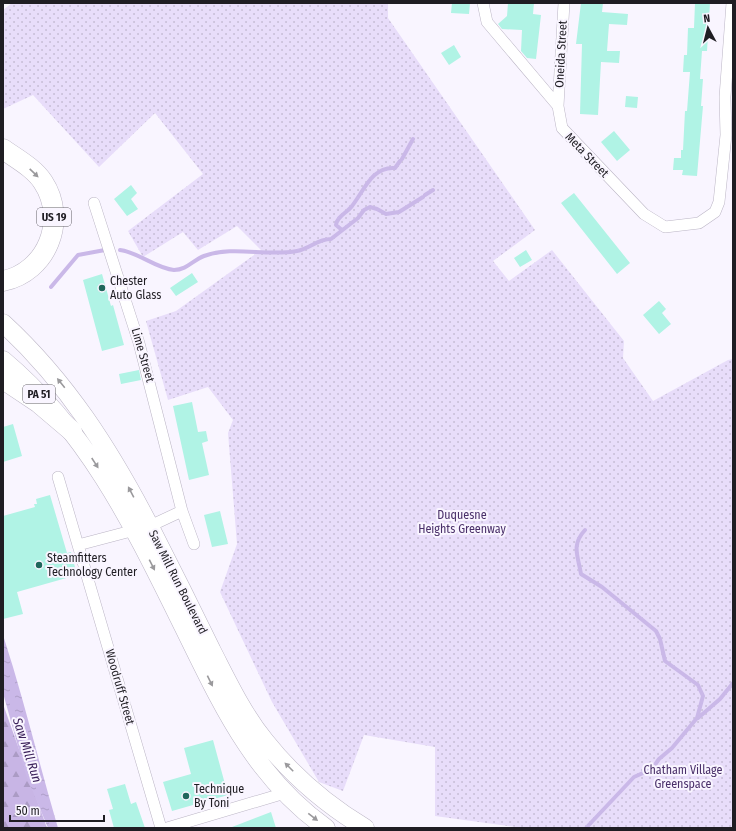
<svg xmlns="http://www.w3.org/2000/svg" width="736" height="831" font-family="'Fira Sans Condensed',sans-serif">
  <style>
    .forest { fill: url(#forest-firs) }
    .park { fill: url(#park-dots) }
    .water { fill: url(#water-ripples) }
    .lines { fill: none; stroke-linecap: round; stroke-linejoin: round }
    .stream { stroke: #cab8e8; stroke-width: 4 }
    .building { fill: #b0f3e5 }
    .minor-casing { stroke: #bbb5c5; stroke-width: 12 }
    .trunk-casing { stroke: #bbb5c5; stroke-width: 19 }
    .motorway-casing { stroke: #bbb5c5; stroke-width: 21 }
    .minor { stroke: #fff; stroke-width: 11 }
    .trunk { stroke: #fff; stroke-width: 18 }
    .motorway { stroke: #fff; stroke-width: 20 }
    .oneway { fill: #9a999c }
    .poi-dot { fill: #1f665b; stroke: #f9f5ff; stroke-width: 1.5 }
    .labels { text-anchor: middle; stroke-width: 4; stroke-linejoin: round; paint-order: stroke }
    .shield { fill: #f9f5ff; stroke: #605e65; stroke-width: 1 }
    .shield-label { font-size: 11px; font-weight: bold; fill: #1f1d23 }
    .street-label { font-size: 12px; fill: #1f1d23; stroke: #f9f5ff }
    .poi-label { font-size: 12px; fill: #1f1d23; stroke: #f9f5ff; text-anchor: start }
    .park-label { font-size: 12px; fill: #4a306a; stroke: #f9f5ff }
    .water-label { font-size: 13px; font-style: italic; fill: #3c225b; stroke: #f9f5ff }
  </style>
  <defs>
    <pattern id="forest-firs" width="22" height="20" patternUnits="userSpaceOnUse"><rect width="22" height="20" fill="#c8b5e5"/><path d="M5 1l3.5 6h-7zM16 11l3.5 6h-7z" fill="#ab9bc4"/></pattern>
    <pattern id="park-dots" width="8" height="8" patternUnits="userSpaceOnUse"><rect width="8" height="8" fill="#e8ddfa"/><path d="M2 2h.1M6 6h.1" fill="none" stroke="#c7bdd6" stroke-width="1.8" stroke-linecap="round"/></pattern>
    <pattern id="water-ripples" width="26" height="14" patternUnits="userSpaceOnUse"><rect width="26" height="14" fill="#cab8e8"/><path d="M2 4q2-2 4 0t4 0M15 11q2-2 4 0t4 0" fill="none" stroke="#ad9ec7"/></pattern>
  </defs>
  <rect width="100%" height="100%" fill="#f9f5ff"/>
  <path class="forest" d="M 3,704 L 47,828 L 3,828 Z"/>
  <path class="park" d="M 12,3 L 388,3 L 388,18 L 535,230 L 493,261 L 509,281 L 552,250 L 624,341 L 623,358 L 653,401 L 728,360 L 733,359 L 733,828 L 523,828 L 435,816 L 435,747 L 364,735 L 343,791 L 319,782 L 272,702 L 220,592 L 237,544 L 228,433 L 233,420 L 208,387 L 168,400 L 146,321 L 176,311 L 261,250 L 237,226 L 198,250 L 183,232 L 143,257 L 128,231 L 203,174 L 155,113 L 99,167 L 33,95 L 3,109 L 3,10 Z"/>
  <path class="water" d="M 3,635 C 24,699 39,764 58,828 L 48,828 L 26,775 L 3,693 Z"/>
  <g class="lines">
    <path class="stream" d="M 402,159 L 413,139
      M 425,195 L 433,190
      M 342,230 L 336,225 C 337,216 347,213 352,206 C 364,191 372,166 395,168 L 400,161
      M 120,250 C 138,252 157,269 174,270 C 187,270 193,260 204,256 C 234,245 266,257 297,251 C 311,248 317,239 331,239 L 358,218 L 364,210 L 370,207 L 377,209 L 386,214 L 399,212 L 423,197
      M 51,287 L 78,255 L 105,250
      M 585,530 C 571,545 578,556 581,574 L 602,587 L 656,631 L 660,639 L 665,661 L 698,685 L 703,696 L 697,718 L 672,748 L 659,759 L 652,769 L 634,777 L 586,828
      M 698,718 L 720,699 L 733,683"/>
  </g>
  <path class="building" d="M 452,3 L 470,3 L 469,14 L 451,13 Z
    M 508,3 L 534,3 L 533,14 L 541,15 L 536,59 L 527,58 L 521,51 L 522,30 L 502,29 L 498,24 L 507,16 Z
    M 581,3 L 603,3 L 602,12 L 628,14 L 627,25 L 609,24 L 607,51 L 620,51 L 619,63 L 601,62 L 598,115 L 580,114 L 582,44 L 576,44 Z
    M 695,3 L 710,3 L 707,51 L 702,51 L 700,79 L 703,79 L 701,106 L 703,106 L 697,176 L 682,175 L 683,170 L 673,170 L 674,158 L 681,158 L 681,150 L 683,150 L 685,111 L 687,111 L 690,72 L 683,72 L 684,55 L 687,55 L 688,28 L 694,28 Z
    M 454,45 L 461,57 L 449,65 L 441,53 Z
    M 626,96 L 638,97 L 637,108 L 625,107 Z
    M 614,131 L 630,150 L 617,161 L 601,142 Z
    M 131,185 L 137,193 L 131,199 L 138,209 L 127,216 L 114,199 Z
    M 574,193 L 630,263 L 617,274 L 561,203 Z
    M 526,250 L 532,260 L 520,267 L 514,258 Z
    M 192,273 L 198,282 L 176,296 L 170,288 Z
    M 102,274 L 111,306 L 113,305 L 124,345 L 102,351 L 83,280 Z
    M 659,301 L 666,309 L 662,313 L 671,324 L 659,334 L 643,315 Z
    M 139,370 L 141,380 L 121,384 L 119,374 Z
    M 192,402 L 198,432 L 206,431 L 208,441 L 202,443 L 209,475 L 189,480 L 173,406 Z
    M 13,424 L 22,456 L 3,462 L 3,427 Z
    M 50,495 L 67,553 L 71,552 L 77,575 L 17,592 L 23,614 L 3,619 L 3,516 L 35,507 L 34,504 L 37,504 L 36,499 Z
    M 220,511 L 228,544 L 212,547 L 204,515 Z
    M 213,740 L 228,795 L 172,811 L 163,782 L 191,774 L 184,748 Z
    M 125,784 L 131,804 L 136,802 L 145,828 L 114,828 L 109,810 L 113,809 L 107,789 Z
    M 271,812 L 276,828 L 232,828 L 232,827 Z"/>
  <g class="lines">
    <g class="minor-casing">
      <path id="minor" d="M 483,3 L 487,22 L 558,106 L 562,128 L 644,214 L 665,227 L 699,223 L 715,212 L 719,202 L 726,135 L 725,97 L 732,3
        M 558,106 L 564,3
        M 94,203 L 139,343 L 182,511 L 194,544
        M 58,477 L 161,828
        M 150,526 L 182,511
        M 78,545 L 135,530
        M 167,828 L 285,793"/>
    </g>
    <g class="trunk-casing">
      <path id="trunk" d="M 3,323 C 67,382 110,450 150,527 C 171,568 192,610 212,651 C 228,682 243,714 265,741 C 292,775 327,805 365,828
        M 3,360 C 89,432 134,527 183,626 C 221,703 253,776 326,828"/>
    </g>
    <g class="motorway-casing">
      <path id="motorway" d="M 3,149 C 17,159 34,168 43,182 C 68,220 47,272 3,281
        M 3,379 L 39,403 L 72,431"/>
    </g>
    <use href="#minor" class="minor"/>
    <use href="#trunk" class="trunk"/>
    <use href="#motorway" class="motorway"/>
  </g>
  <defs><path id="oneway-solid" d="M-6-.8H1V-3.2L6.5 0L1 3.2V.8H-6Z"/></defs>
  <g class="oneway">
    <use href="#oneway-solid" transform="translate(34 173) rotate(44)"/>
    <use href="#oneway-solid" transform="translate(61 383) rotate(-129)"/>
    <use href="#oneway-solid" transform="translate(95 463) rotate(57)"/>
    <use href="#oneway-solid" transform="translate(131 492) rotate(-118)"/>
    <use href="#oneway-solid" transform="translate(152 565) rotate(63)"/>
    <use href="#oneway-solid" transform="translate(210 681) rotate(64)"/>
    <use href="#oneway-solid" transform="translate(289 767) rotate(-135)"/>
    <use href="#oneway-solid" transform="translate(313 817) rotate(38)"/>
  </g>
  <g class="poi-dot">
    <circle cx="102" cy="288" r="4"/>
    <circle cx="39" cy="565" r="4"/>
    <circle cx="186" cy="796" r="4"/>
  </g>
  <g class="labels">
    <g class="shield">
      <rect x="37" y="208" width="34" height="18" rx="3"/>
      <rect x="23" y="385" width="32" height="18" rx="3"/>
    </g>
    <g class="shield-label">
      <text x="54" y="221">US 19</text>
      <text x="39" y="398">PA 51</text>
    </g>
    <g class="street-label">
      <text transform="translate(561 54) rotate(-87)" y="4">Oneida Street</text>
      <text transform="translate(587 155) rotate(46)" y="4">Meta Street</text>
      <text transform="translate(143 355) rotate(74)" y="4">Lime Street</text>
      <text transform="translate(178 582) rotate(63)" y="4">Saw Mill Run Boulevard</text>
      <text transform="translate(120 687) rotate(74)" y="4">Woodruff Street</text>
    </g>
    <g class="poi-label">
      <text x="110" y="285">Chester<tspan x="110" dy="14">Auto Glass</tspan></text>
      <text x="47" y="562">Steamfitters<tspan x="47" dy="14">Technology Center</tspan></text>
      <text x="194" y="793">Technique<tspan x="194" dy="14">By Toni</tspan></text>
    </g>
    <g class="park-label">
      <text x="462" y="519">Duquesne<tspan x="462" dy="14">Heights Greenway</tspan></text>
      <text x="683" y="774">Chatham Village<tspan x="683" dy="14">Greenspace</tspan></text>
    </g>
    <g class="water-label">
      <text transform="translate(28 750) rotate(72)" y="5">Saw Mill Run</text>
    </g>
  </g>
  <rect width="736" height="831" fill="none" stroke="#1f1d23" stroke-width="8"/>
  <g transform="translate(708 28) rotate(353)" stroke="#f9f5ff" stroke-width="3" paint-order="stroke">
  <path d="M0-3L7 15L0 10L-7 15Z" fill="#1f1d23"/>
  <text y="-6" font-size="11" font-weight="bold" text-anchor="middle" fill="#1f1d23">N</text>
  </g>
  <path d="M10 815v6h94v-6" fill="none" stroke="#1f1d23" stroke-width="2"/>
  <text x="16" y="815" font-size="12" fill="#1f1d23" stroke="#f9f5ff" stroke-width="3" paint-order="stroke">50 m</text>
</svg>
